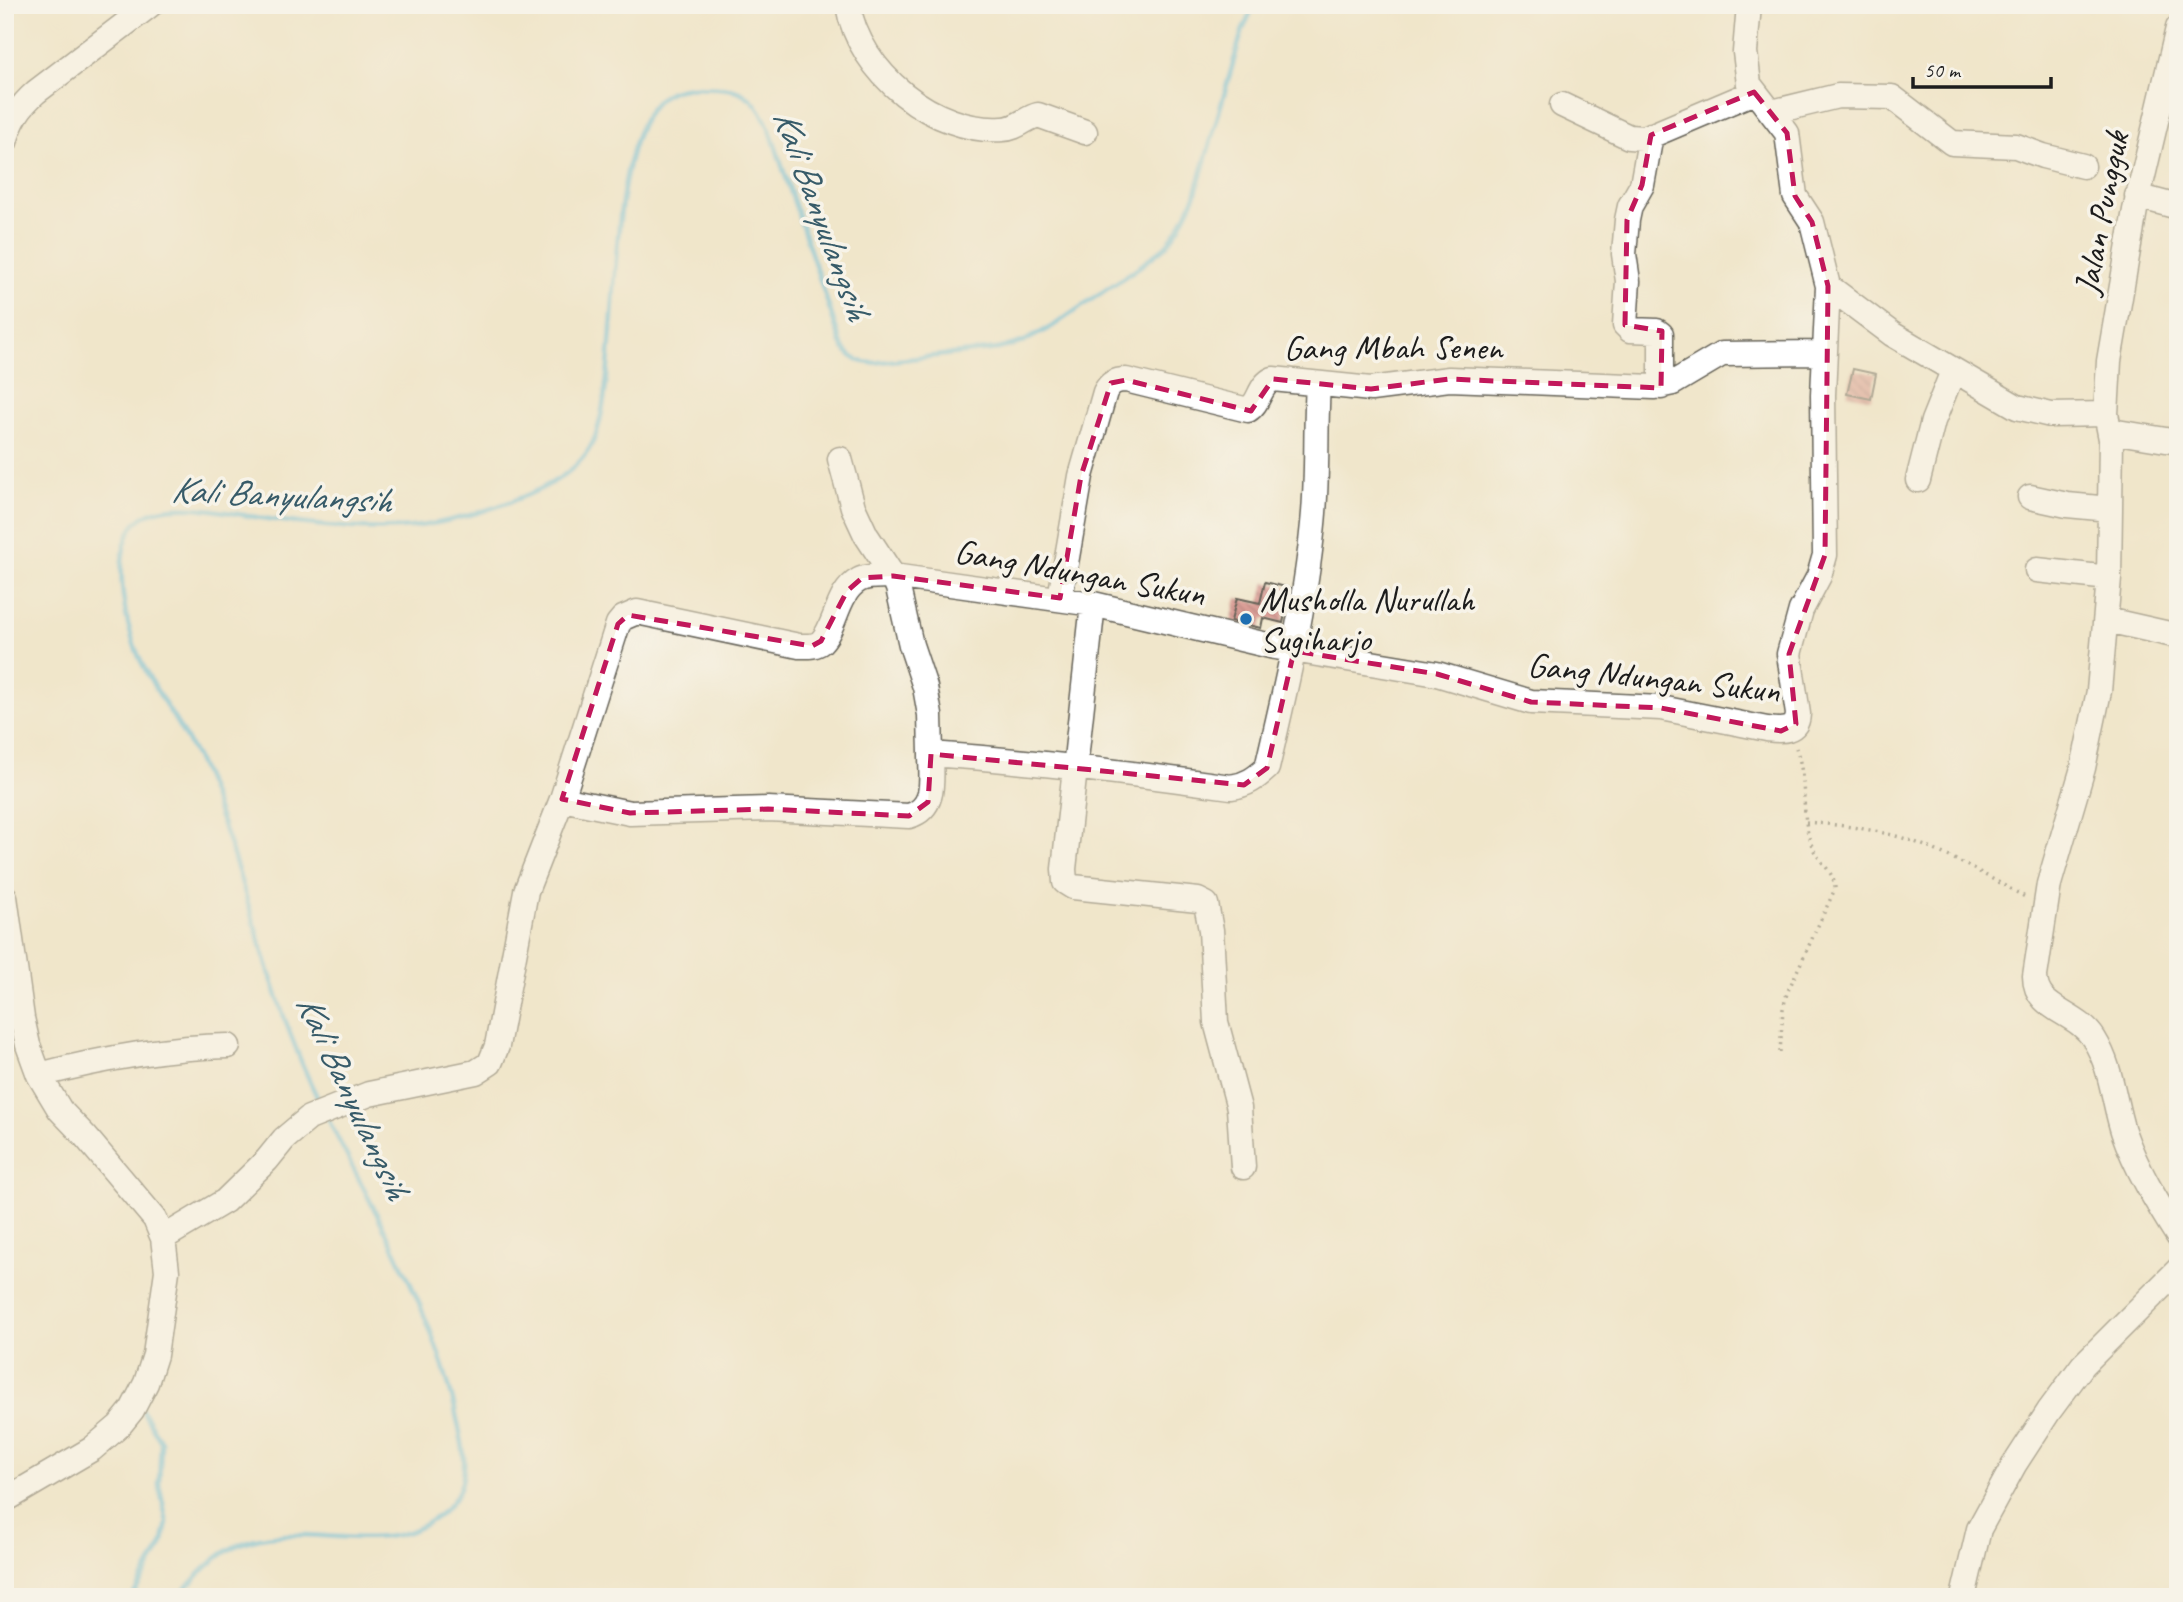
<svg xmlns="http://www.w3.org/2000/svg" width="2183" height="1602" font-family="Caveat,sans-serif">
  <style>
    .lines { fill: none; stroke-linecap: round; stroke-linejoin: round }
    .stream { stroke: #5fb9dc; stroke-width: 5 }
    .building { fill: url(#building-back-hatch) }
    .minor-casing { stroke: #666359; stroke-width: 27 }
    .path { stroke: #666359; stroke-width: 3.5; stroke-dasharray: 2 5; stroke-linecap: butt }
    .minor { stroke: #fff; stroke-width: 24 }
    .marked { fill: none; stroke: #c2185b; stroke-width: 5; stroke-dasharray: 14 9; stroke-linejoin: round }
    .poi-dot { fill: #1f6fb2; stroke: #f7f3e8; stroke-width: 2.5 }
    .labels { text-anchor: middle; stroke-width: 7; stroke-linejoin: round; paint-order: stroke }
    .street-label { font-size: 35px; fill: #1c1c1c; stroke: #f7f3e8 }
    .poi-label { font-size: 35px; fill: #1c1c1c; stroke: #f7f3e8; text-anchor: start }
    .water-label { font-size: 37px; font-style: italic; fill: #375b69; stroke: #f7f3e8 }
  </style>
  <defs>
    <pattern id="building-back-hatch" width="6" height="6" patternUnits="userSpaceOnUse" patternTransform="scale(1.75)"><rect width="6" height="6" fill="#d8958e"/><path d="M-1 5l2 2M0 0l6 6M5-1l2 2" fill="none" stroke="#ae7973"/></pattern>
  </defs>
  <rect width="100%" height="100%" fill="#f7f3e8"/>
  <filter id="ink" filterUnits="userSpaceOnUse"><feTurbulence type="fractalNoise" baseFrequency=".0143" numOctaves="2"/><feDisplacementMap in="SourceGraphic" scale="14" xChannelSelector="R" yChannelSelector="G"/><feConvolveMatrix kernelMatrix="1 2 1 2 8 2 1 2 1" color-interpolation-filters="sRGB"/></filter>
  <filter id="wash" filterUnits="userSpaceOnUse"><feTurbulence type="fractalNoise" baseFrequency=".00686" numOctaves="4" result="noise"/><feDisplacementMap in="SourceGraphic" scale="28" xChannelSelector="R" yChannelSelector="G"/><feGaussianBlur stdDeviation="1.57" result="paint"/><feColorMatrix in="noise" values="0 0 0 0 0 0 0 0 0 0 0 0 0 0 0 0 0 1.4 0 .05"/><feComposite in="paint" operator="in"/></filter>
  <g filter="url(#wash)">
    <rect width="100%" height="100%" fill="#f0e6cb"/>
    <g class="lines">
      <path class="stream" d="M 322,1107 C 267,999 248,877 200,766 C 182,723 145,682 132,638 C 123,608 114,556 132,528 C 141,514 159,509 174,508 C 203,506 234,514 262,518 C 307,525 352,530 398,528 C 439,526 478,514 515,500 C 546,488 583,470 595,437 C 623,364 601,138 664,95 C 679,85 702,87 719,88 C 749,89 759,105 770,130 L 841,343 C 848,356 856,362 872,363 L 998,349 L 1023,342 L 1053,326 L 1139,267 L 1166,246 L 1180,226 L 1195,196 L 1242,32 L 1254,5
        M 132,1597 L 162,1545 L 167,1523 L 159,1484 L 161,1442 L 142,1410
        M 178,1597 C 195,1578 214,1556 238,1545 C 283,1525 337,1542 385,1537 C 417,1534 457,1512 463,1477 C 467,1455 459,1430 455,1409 C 430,1305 375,1213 328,1119"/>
    </g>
    <g id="blocks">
      <path class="building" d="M 1853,369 L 1876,374 L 1871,399 L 1847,394 Z
        M 1265,582 L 1290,588 L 1283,623 L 1263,618 L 1261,628 L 1231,621 L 1237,598 L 1260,603 Z"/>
    </g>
  </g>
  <g filter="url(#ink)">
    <use href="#blocks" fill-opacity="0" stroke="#666359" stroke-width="2"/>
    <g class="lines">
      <g class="minor-casing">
        <path id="minor" d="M 848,5 C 859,73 935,134 1003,129 C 1016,129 1026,118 1038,115 L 1085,132
          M 2178,28 L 2135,210 L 2109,361 L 2106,414 L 2111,439 L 2109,578 L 2099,691 L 2083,768 L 2049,884 L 2035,976 C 2035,1011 2077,1011 2094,1039 C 2112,1068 2113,1099 2123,1131 C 2136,1168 2157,1203 2178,1236
          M 1562,105 L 1629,137 L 1643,138 L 1655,134 L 1754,92
          M 1772,112 L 1838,96 L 1892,97 L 1952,143 L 2016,146 L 2043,156 L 2083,166
          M 1651,135 L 1642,185 L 1630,206 L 1627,220 L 1624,254 L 1628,281 L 1625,325 L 1630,330 L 1657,331 L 1661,334 L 1661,387
          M 5,142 C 11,120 19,107 36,92 L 150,5
          M 2137,196 L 2178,207
          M 1828,286 L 1892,334 L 2017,407 L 2051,415 L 2106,414
          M 2111,431 L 2178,442
          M 840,459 L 853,507 L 866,535 L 893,576 L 898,588 L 911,645 L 925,687 L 930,715 L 931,754
          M 1918,480 L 1933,421 L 1953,371
          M 2030,497 L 2067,505 L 2110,509
          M 2037,570 L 2109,578
          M 1060,598 L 1081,476 L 1105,392 C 1110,383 1115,380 1126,380 L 1248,410 C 1260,403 1259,385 1273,379 L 1371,389 L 1449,379 L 1654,387 L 1673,383 L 1722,354 L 1824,353
          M 1093,604 L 1064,869 L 1065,882 L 1073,887 L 1198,900 L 1206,904 L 1211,930 L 1216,1022 L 1239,1108 L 1243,1167
          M 2107,620 L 2178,636
          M 562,799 L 618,624 L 623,618 L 637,612 L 799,646 C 807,646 815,647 821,642 C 836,627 837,592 859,580 C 868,575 883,577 893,576 L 1093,604 L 1275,647 L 1437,674 L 1531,702 L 1661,708 L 1767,729 C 1782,731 1797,732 1798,714 L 1789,654 L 1801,610 L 1819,576 L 1825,555 L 1823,395 L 1828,286 L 1812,222 L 1795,196 L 1787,133 L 1749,84 L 1745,52 L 1749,5
          M 5,897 L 22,1018 L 28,1045 L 39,1075 L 60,1110 L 85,1136 L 155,1219 L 163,1238 L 167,1271 L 155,1355 L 146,1383 L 132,1410 L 119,1426 L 92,1449 L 5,1500
          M 39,1075 C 101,1059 164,1047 228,1046
          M 163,1238 L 225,1201 L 267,1160 L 284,1139 L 309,1118 L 369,1094 L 476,1072 L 490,1063 L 497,1046 L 526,891 L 562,799 L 630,813 L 768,809 L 909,816 C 937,808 931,778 931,754 C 1032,761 1131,773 1231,787 C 1247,785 1256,778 1267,768 C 1286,687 1305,606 1313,524 C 1318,477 1315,431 1318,384
          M 1963,1597 L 1979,1529 L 2014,1465 L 2049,1411 L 2083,1365 L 2178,1270"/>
      </g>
      <path class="path" d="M 1806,822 C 1841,825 1876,829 1909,840 C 1950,854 1988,877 2027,898
        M 1780,1052 L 1783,1009 L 1787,993 L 1835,889 C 1835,871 1818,862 1812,846 C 1800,817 1808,781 1796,748"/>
      <use href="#minor" class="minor"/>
    </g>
  </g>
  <path d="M0 0H2183V1602H0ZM 1754,92 L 1787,133 L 1795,196 L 1812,222 L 1828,286 L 1825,555 L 1789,654 L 1796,724 L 1781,731 L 1661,708 L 1531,702 L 1437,674 L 1294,651 L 1267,768 L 1244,785 L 931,754 L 928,802 L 909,816 L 768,809 L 630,813 L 562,799 L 618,624 L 628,615 L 812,646 L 821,641 L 847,591 L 862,578 L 893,576 L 1060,598 L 1081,476 L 1111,383 L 1126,380 L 1251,411 L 1273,379 L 1371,389 L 1449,379 L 1661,388 L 1662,331 L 1625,325 L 1627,220 L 1642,185 L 1651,135 Z" fill="#f0e6cb" fill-opacity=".55" fill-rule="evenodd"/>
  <path class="marked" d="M 1754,92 L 1787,133 L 1795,196 L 1812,222 L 1828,286 L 1825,555 L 1789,654 L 1796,724 L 1781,731 L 1661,708 L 1531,702 L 1437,674 L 1294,651 L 1267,768 L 1244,785 L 931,754 L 928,802 L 909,816 L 768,809 L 630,813 L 562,799 L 618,624 L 628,615 L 812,646 L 821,641 L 847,591 L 862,578 L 893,576 L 1060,598 L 1081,476 L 1111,383 L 1126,380 L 1251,411 L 1273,379 L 1371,389 L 1449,379 L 1661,388 L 1662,331 L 1625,325 L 1627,220 L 1642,185 L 1651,135 Z"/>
  <circle class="poi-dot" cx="1246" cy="619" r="7"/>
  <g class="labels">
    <g class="street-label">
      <text transform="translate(2101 213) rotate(-79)" y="12">Jalan Pungguk</text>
      <text x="1393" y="359">Gang Mbah Senen</text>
      <text transform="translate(1080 572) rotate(10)" y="12">Gang Ndungan Sukun</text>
      <text transform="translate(1654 677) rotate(6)" y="12">Gang Ndungan Sukun</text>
    </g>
    <g class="poi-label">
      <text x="1260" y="611">Musholla Nurullah<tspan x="1260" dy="40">Sugiharjo</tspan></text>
    </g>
    <g class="water-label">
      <text transform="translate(823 214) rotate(70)" y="13">Kali Banyulangsih</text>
      <text transform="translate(281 494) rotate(3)" y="13">Kali Banyulangsih</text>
      <text transform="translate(354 1096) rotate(65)" y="13">Kali Banyulangsih</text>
    </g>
  </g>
  <rect width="2183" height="1602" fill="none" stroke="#f7f3e8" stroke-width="28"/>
  <path d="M1913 77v10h138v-10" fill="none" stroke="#1c1c1c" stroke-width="3.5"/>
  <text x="1924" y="77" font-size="21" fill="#1c1c1c" stroke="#f7f3e8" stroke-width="5" paint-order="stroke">50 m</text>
</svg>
